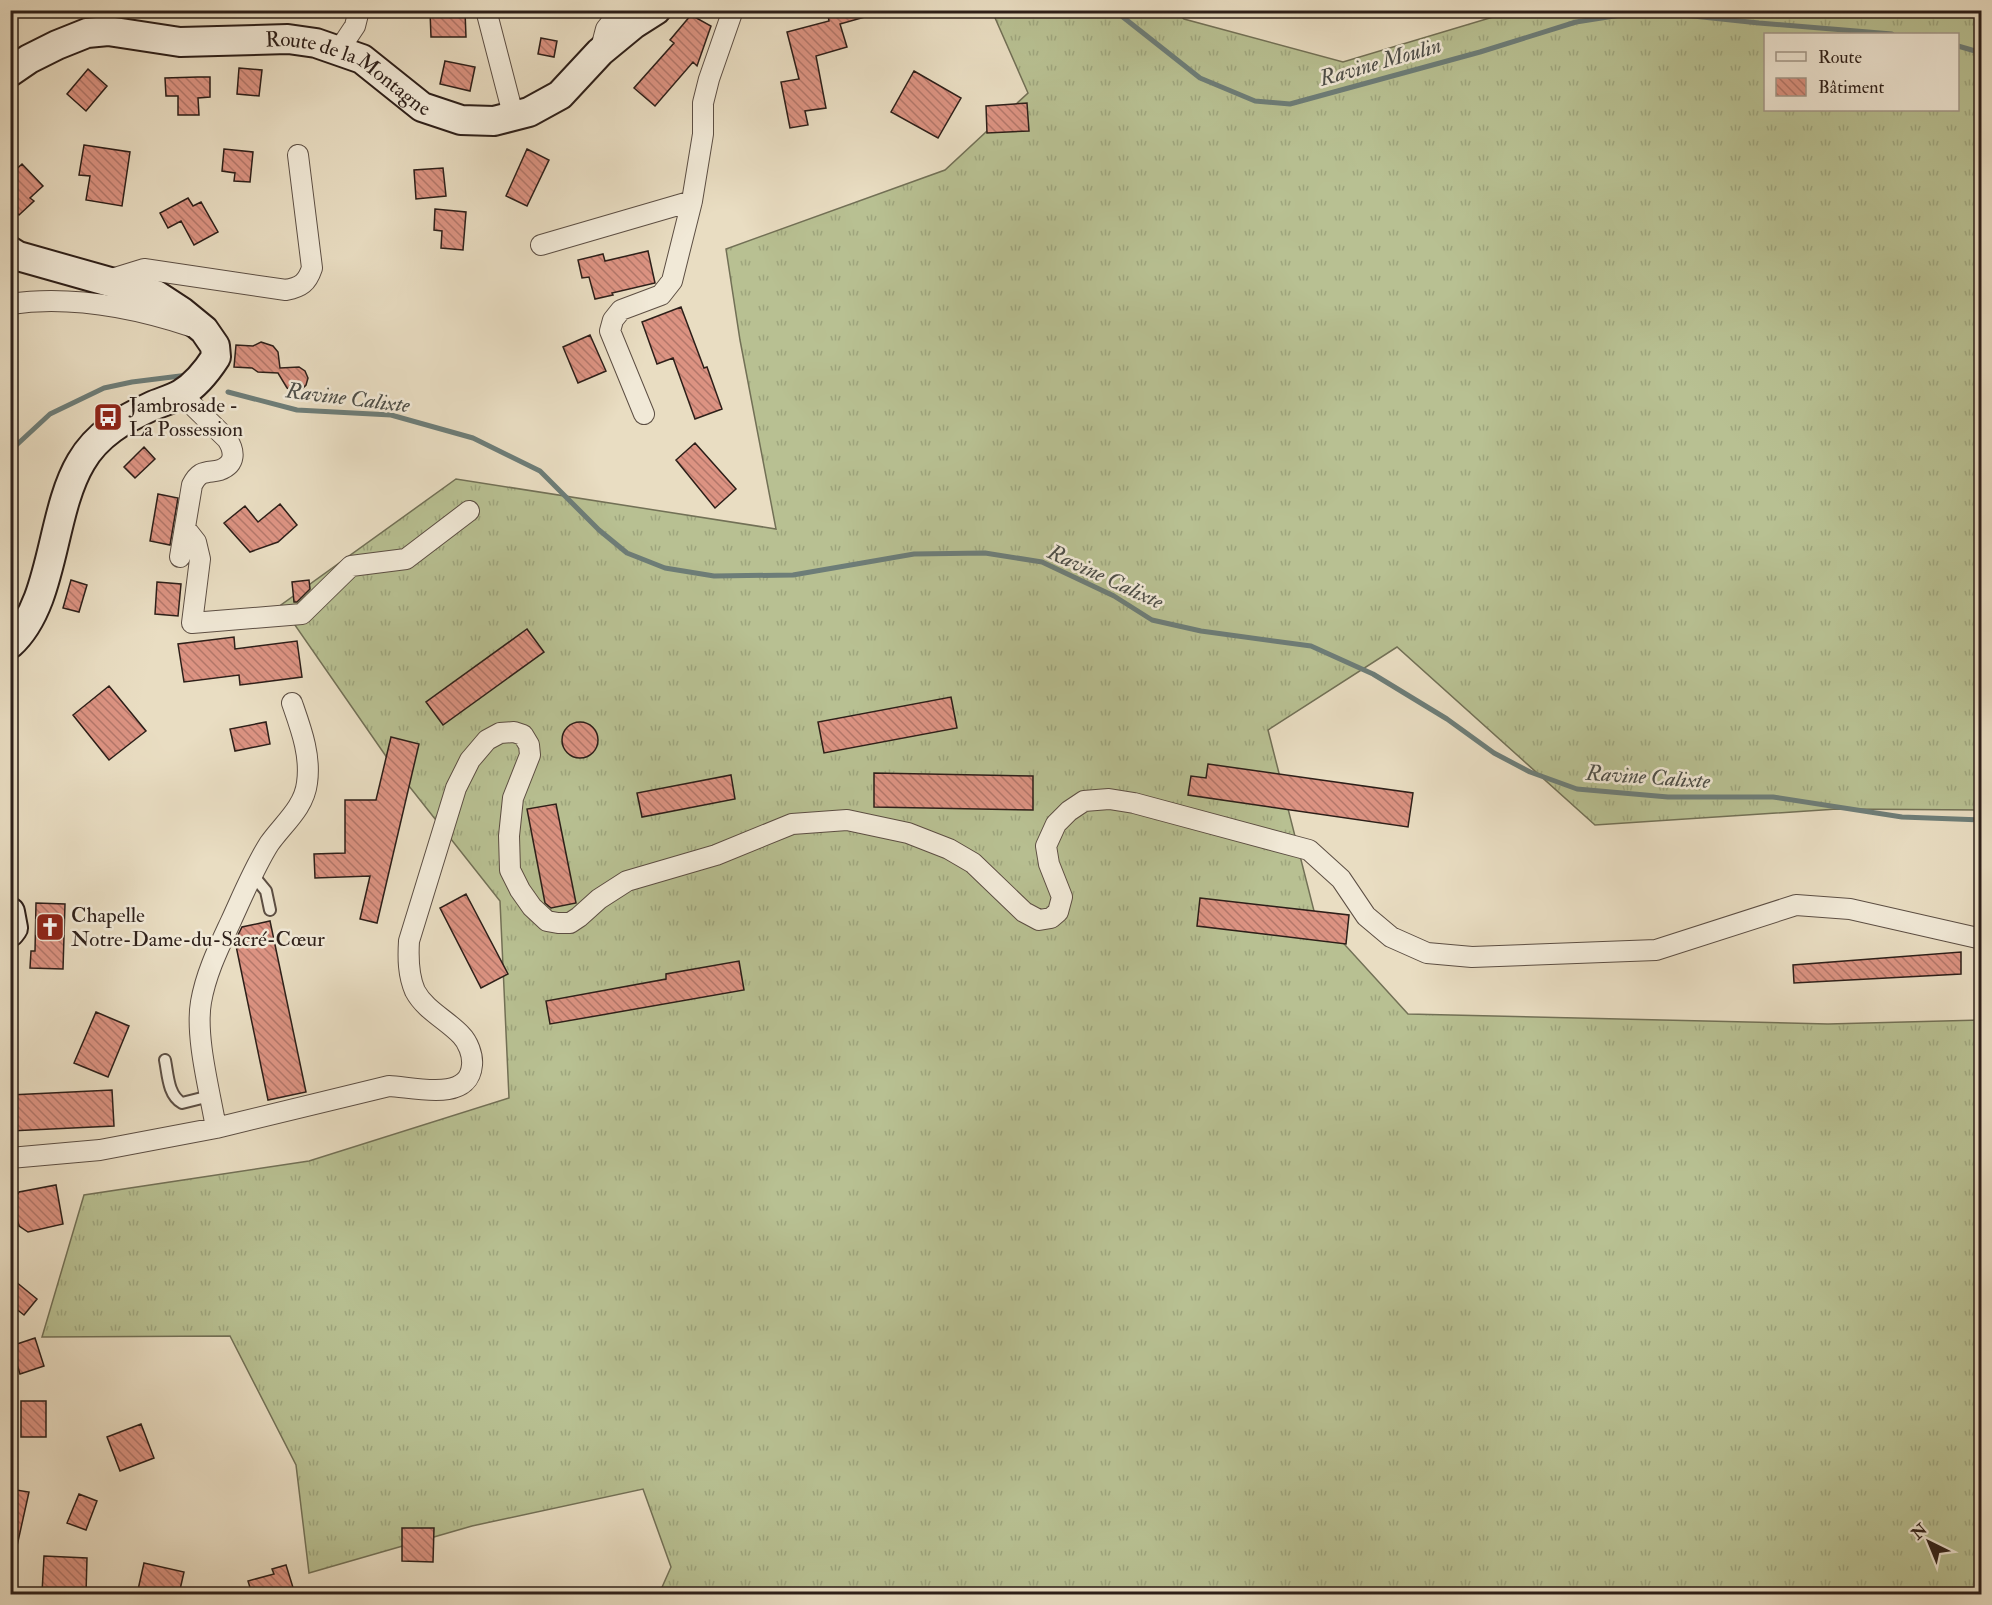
<svg xmlns="http://www.w3.org/2000/svg" width="1992" height="1605" font-family="'IM FELL Double Pica',serif">
  <style>
    .grass { fill: url(#grass-tufts); stroke: #727056; stroke-width: 1.5; fill-rule: evenodd }
    .lines { fill: none; stroke-linecap: round; stroke-linejoin: round }
    .stream { stroke: #6d7d78; stroke-width: 5 }
    .building { fill: url(#building-back-hatch); stroke: #2d1f19; stroke-width: 1.5 }
    .lane-casing { stroke: #5c4e43; stroke-width: 14 }
    .street-casing { stroke: #5c4e43; stroke-width: 22 }
    .secondary-casing { stroke: #2d1f19; stroke-width: 32 }
    .lane { stroke: #f1e9d7; stroke-width: 10 }
    .street { stroke: #f1e9d7; stroke-width: 20 }
    .secondary { stroke: #f1e9d7; stroke-width: 28 }
    .labels { text-anchor: middle; stroke-width: 5; stroke-linejoin: round; paint-order: stroke }
    .street-label { font-size: 21px; fill: #2d1f19; stroke: #f1e9d7 }
    .poi-label { font-size: 21px; fill: #2d1f19; stroke: #f1e9d7; text-anchor: start }
    .water-label { font-size: 22px; font-style: italic; fill: #4d4e48; stroke: #f1e9d7 }
  </style>
  <defs>
    <pattern id="grass-tufts" width="24" height="20" patternUnits="userSpaceOnUse" patternTransform="scale(1.5)"><rect width="24" height="20" fill="#b8c092"/><path d="M3 7l-1-3M5 7V3M7 7l1-3M15 17l-1-3M17 17v-4M19 17l1-3" fill="none" stroke="#9ea57d"/></pattern>
    <pattern id="building-back-hatch" width="6" height="6" patternUnits="userSpaceOnUse" patternTransform="scale(1.5)"><rect width="6" height="6" fill="#dc9382"/><path d="M-1 5l2 2M0 0l6 6M5-1l2 2" fill="none" stroke="#b3776a"/></pattern>
  </defs>
  <rect width="100%" height="100%" fill="#e9ddc2"/>
  <filter id="stains"><feTurbulence type="fractalNoise" baseFrequency=".00333" numOctaves="4"/><feColorMatrix values="0 0 0 0 .2 0 0 0 0 .09 0 0 0 0 .02 0 0 0 .5 -.17"/></filter>
  <radialGradient id="worn" r=".72"><stop offset=".6" stop-color="#630" stop-opacity="0"/><stop offset="1" stop-color="#630" stop-opacity=".3"/></radialGradient>
  <path class="grass" d="M 992,11 L 1176,11 L 1184,19 L 1343,62 L 1513,11 L 1981,11 L 1981,810 L 1837,809 L 1595,825 L 1397,647 L 1268,730 L 1314,911 L 1408,1014 L 1828,1024 L 1981,1020 L 1981,1594 L 659,1594 L 671,1567 L 643,1489 L 472,1526 L 309,1573 L 296,1465 L 230,1336 L 42,1337 L 84,1195 L 309,1161 L 509,1098 L 500,901 L 390,762 L 281,605 L 456,479 L 776,529 L 740,340 L 726,249 L 945,170 L 1028,93 ZM 1766,34 L 1958,34 L 1958,110 L 1766,110 Z"/>
  <g class="lines">
    <path class="stream" d="M 1114,10 L 1200,78 L 1255,101 L 1290,104 L 1480,52 L 1576,22 L 1646,11 L 1759,23 L 1892,34
      M 1958,46 L 1982,53
      M 228,392 L 297,410 L 391,415 L 473,438 L 540,471 L 599,530 L 627,553 L 665,568 L 714,576 L 793,575 L 914,554 L 985,553 L 1042,562 L 1114,596 L 1152,620 L 1201,631 L 1311,646 L 1373,674 L 1447,719 L 1494,753 L 1530,772 L 1577,789 L 1668,797 L 1773,797 L 1902,817 L 1982,820
      M 10,451 L 50,414 L 104,388 L 132,382 L 188,375"/>
  </g>
  <path class="building" d="M 827,10 L 871,10 L 872,15 L 840,24 L 847,47 L 816,56 L 826,108 L 805,111 L 808,125 L 790,128 L 781,82 L 799,79 L 787,32 L 829,21 Z
    M 430,11 L 465,11 L 466,37 L 431,37 Z
    M 691,15 L 711,26 L 697,66 L 693,62 L 655,106 L 634,88 L 674,43 L 670,40 Z
    M 541,38 L 557,41 L 554,57 L 538,54 Z
    M 445,61 L 475,67 L 470,91 L 440,84 Z
    M 239,68 L 262,70 L 259,96 L 237,94 Z
    M 88,69 L 107,86 L 86,111 L 67,94 Z
    M 914,71 L 961,98 L 938,138 L 891,112 Z
    M 198,77 L 210,77 L 210,97 L 198,98 L 199,115 L 178,115 L 178,96 L 166,96 L 165,78 Z
    M 1027,103 L 1029,131 L 987,133 L 986,106 Z
    M 84,145 L 130,152 L 122,206 L 86,200 L 90,176 L 79,175 Z
    M 224,149 L 253,152 L 250,182 L 234,181 L 235,173 L 222,171 Z
    M 527,149 L 549,160 L 527,206 L 506,196 Z
    M 22,164 L 43,186 L 30,198 L 34,201 L 19,215 L 10,206 L 10,175 Z
    M 443,168 L 446,196 L 416,199 L 414,170 Z
    M 188,198 L 193,206 L 201,202 L 218,232 L 194,245 L 181,221 L 168,228 L 160,213 Z
    M 435,209 L 466,212 L 463,250 L 441,248 L 442,231 L 434,230 Z
    M 648,251 L 655,283 L 612,293 L 613,295 L 595,299 L 589,277 L 582,278 L 578,260 L 603,254 L 605,261 Z
    M 681,307 L 704,368 L 707,367 L 722,409 L 695,419 L 673,358 L 657,364 L 642,322 Z
    M 590,335 L 606,371 L 578,383 L 563,347 Z
    M 261,342 L 273,346 L 278,352 L 280,368 L 299,367 L 305,371 L 308,378 L 306,385 L 300,391 L 292,391 L 287,388 L 278,373 L 258,372 L 252,368 L 234,367 L 236,345 L 253,346 Z
    M 695,443 L 736,489 L 715,508 L 676,460 Z
    M 144,447 L 155,459 L 135,478 L 124,467 Z
    M 158,494 L 178,498 L 170,545 L 150,541 Z
    M 280,504 L 297,525 L 278,542 L 250,552 L 224,523 L 245,506 L 258,522 Z
    M 71,580 L 87,585 L 79,612 L 63,608 Z
    M 309,580 L 310,589 L 297,602 L 294,602 L 292,582 Z
    M 157,582 L 181,584 L 178,616 L 155,614 Z
    M 527,629 L 544,652 L 443,725 L 426,702 Z
    M 234,637 L 235,649 L 297,641 L 302,677 L 240,685 L 239,675 L 184,682 L 178,644 Z
    M 109,686 L 146,731 L 109,760 L 73,715 Z
    M 951,697 L 957,728 L 824,753 L 818,722 Z
    M562 740a18 18 0 1 1 36 0a18 18 0 1 1-36 0Z
    M 266,722 L 270,744 L 235,751 L 230,729 Z
    M 391,737 L 419,744 L 377,923 L 360,919 L 370,876 L 315,878 L 314,854 L 345,853 L 345,800 L 376,800 Z
    M 1208,764 L 1413,793 L 1408,827 L 1188,795 L 1191,776 L 1206,778 Z
    M 874,773 L 1033,776 L 1033,810 L 874,807 Z
    M 731,775 L 735,799 L 642,817 L 637,793 Z
    M 556,804 L 576,903 L 551,908 L 545,903 L 527,809 Z
    M 466,894 L 508,974 L 481,988 L 440,908 Z
    M 1200,898 L 1349,915 L 1346,944 L 1197,926 Z
    M 36,903 L 65,904 L 63,969 L 30,968 L 31,951 L 35,951 Z
    M 270,921 L 306,1092 L 268,1100 L 235,941 L 242,927 Z
    M 1961,952 L 1961,974 L 1794,983 L 1793,965 Z
    M 739,961 L 744,990 L 550,1024 L 546,1001 L 666,979 L 666,974 Z
    M 96,1012 L 129,1026 L 108,1077 L 74,1063 Z
    M 112,1090 L 114,1126 L 10,1131 L 10,1095 Z
    M 56,1185 L 63,1224 L 28,1232 L 19,1226 L 13,1202 L 19,1192 Z
    M 10,1277 L 37,1299 L 24,1315 L 10,1304 Z
    M 35,1338 L 44,1366 L 20,1374 L 11,1346 Z
    M 21,1401 L 46,1401 L 46,1437 L 21,1437 Z
    M 141,1424 L 154,1458 L 120,1471 L 107,1437 Z
    M 10,1489 L 29,1492 L 17,1546 L 10,1545 Z
    M 79,1494 L 97,1501 L 86,1530 L 67,1523 Z
    M 402,1528 L 434,1528 L 433,1562 L 402,1561 Z
    M 44,1556 L 87,1558 L 86,1594 L 42,1593 Z
    M 144,1563 L 184,1572 L 179,1594 L 137,1594 Z
    M 286,1565 L 295,1594 L 252,1594 L 248,1581 L 274,1574 L 272,1569 Z"/>
  <g class="lines">
    <g class="lane-casing">
      <path id="lane" d="M 252,874 L 266,891 L 270,910
        M 165,1060 C 168,1075 168,1095 182,1103 L 210,1096"/>
    </g>
    <g class="street-casing">
      <path id="street" d="M 486,10 L 514,118
        M 339,50 L 355,26 L 359,10
        M 600,52 L 606,29 L 621,10
        M 541,245 L 692,201
        M 105,281 L 144,269 L 286,290 C 301,287 307,283 312,268 L 298,155
        M 10,304 C 71,295 132,307 190,326
        M 644,414 L 610,331 L 613,320 L 621,310 L 661,295 L 672,281 L 692,201 L 703,134 L 703,103 L 709,79 L 733,10
        M 185,528 L 196,542 L 200,559 L 192,623 L 302,614 L 351,566 L 406,559 L 469,511
        M 180,557 L 192,485 C 194,481 196,477 201,474 C 207,471 214,472 220,470 C 236,464 235,451 227,439 L 181,394
        M 216,1128 C 210,1092 195,1037 201,1002 C 206,973 219,947 231,921 C 243,895 254,868 269,844 C 283,824 304,808 307,783 C 311,755 301,729 292,703
        M 10,1158 L 100,1150 L 216,1128 L 389,1086 C 413,1087 469,1103 472,1065 C 473,1055 468,1042 461,1035 C 447,1020 425,1010 415,991 C 408,975 408,958 409,941 L 456,788 L 470,760 L 487,740 L 500,733 L 514,732 L 523,735 L 529,745 L 530,755 L 513,798 L 509,836 L 510,870 L 520,890 L 532,907 L 547,921 L 558,923 L 570,923 L 579,917 L 599,899 L 627,881 L 716,855 L 792,824 L 847,820 L 908,833 L 949,849 L 973,863 L 1024,912 L 1039,920 L 1051,918 L 1058,912 L 1062,897 L 1049,864 L 1046,846 L 1056,824 L 1069,811 L 1084,801 L 1109,799 L 1134,803 L 1309,850 L 1341,879 L 1366,916 L 1391,937 L 1427,953 L 1472,957 L 1656,950 L 1796,905 L 1850,909 L 1982,939"/>
    </g>
    <g class="secondary-casing">
      <g id="secondary">
        <path id="s1" d="M 10,72 L 29,59 L 57,45 L 87,33 L 108,31 L 180,42 L 288,39 L 316,43 L 362,59 L 422,107 L 461,120 L 494,121 L 529,112 L 560,95 L 600,52 L 634,24 L 656,10"/>
        <path d="M 10,251 L 18,256 L 156,295 L 182,312 L 204,330 L 215,346 L 216,357 C 207,371 196,385 181,394 C 173,399 161,402 152,406 C 124,419 97,434 81,462 C 50,514 55,603 10,644"/>
        <path d="M 10,912 L 13,928 L 10,932"/>
      </g>
    </g>
    <use href="#lane" class="lane"/>
    <use href="#street" class="street"/>
    <use href="#secondary" class="secondary"/>
  </g>
  <defs>
    <g id="bus-square" transform="scale(1.5)"><rect x="-9" y="-9" width="18" height="18" rx="4" fill="#8f2418" stroke="#f1e9d7"/><path d="M-5-6H5V4H4V6H2V4H-2V6H-4V4H-5ZM-3.5-4V0h7V-4ZM-3.5 1.2v1.5H-2V1.2ZM2 1.2v1.5H3.5V1.2Z" fill="#fff"/></g>
    <g id="church-square" transform="scale(1.5)"><rect x="-9" y="-9" width="18" height="18" rx="4" fill="#8f2418" stroke="#f1e9d7"/><path d="M-1.2-6h2.4v3.5h3.3v2.4h-3.3V6h-2.4V-.1h-3.3v-2.4h3.3Z" fill="#fff"/></g>
  </defs>
  <g fill-rule="evenodd">
    <use href="#bus-square" x="108" y="417"/>
    <use href="#church-square" x="50" y="927"/>
  </g>
  <g class="labels">
    <g class="street-label">
      <text dy="7" stroke="none"><textPath href="#s1" startOffset="358">Route de la Montagne</textPath></text>
    </g>
    <g class="poi-label">
      <text x="129" y="412">Jambrosade -<tspan x="129" dy="24">La Possession</tspan></text>
      <text x="71" y="922">Chapelle<tspan x="71" dy="24">Notre-Dame-du-Sacré-Cœur</tspan></text>
    </g>
    <g class="water-label">
      <text transform="translate(1380 61) rotate(-16)" y="8">Ravine Moulin</text>
      <text transform="translate(348 397) rotate(7)" y="8">Ravine Calixte</text>
      <text transform="translate(1106 576) rotate(25)" y="8">Ravine Calixte</text>
      <text transform="translate(1648 776) rotate(4)" y="8">Ravine Calixte</text>
    </g>
  </g>
  <rect width="1992" height="1605" fill="none" stroke="#e9ddc2" stroke-width="36"/>
  <rect x="12" y="12" width="1968" height="1581" fill="none" stroke="#2d1f19" stroke-width="3"/>
  <rect x="18" y="18" width="1956" height="1569" fill="none" stroke="#2d1f19" stroke-width="1.5"/>
  <rect x="1764" y="33" width="195" height="78" fill="#f1e9d7" stroke="#a3988b" stroke-width="1.5"/>
  <rect x="1776" y="52" width="30" height="9" fill="#f1e9d7" stroke="#a3988b" stroke-width="1.5"/>
  <text x="1818" y="63" font-size="18" fill="#2d1f19">Route</text>
  <rect x="1776" y="78" width="30" height="18" fill="url(#building-back-hatch)" stroke="#a3988b" stroke-width="1.5"/>
  <text x="1818" y="93" font-size="18" fill="#2d1f19">Bâtiment</text>
  <g transform="translate(1929 1542) rotate(317)" stroke="#f1e9d7" stroke-width="4.5" paint-order="stroke">
  <path d="M0-4.5L10 22L0 15L-10 22Z" fill="#2d1f19"/>
  <text y="-9" font-size="16" font-weight="bold" text-anchor="middle" fill="#2d1f19">N</text>
  </g>
  <rect width="100%" height="100%" filter="url(#stains)"/>
  <rect width="100%" height="100%" fill="url(#worn)"/>
</svg>
